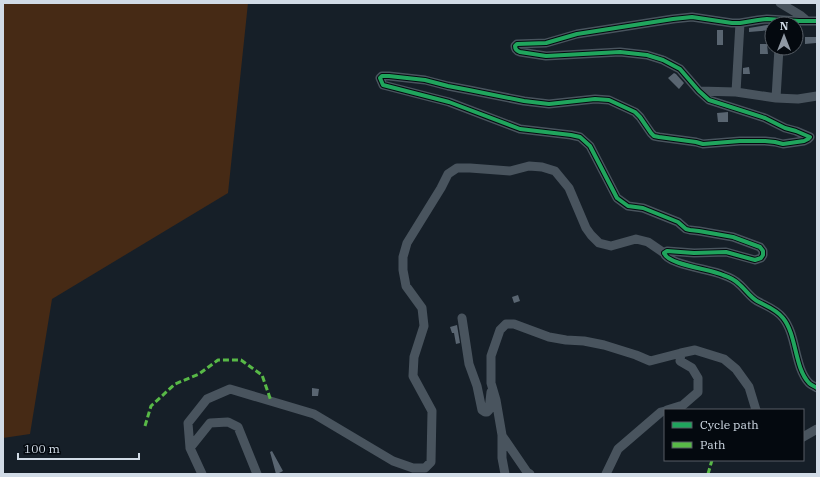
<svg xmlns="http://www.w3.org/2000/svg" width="820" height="477" font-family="'IBM Plex Serif',serif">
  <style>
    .green { fill: #462a15 }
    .building { fill: #596571 }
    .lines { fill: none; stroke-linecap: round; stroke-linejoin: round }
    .minor { stroke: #49545e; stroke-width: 9 }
    .quiet { stroke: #58b947; stroke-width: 3; stroke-dasharray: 6 3; stroke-linecap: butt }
    .cycleway-casing { stroke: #04090f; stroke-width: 6 }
    .cycleway { stroke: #20a55d; stroke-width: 4 }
  </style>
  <rect width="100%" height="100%" fill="#161f28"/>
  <path class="green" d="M 3,3 L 248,3 L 228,193 L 52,299 L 30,434 L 3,438 Z"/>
  <path class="building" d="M 767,25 L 772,25 L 772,30 L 749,32 L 749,28 Z
    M 717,30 L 723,30 L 723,45 L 717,45 Z
    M 805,37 L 816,37 L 816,43 L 805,44 Z
    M 760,44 L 767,44 L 768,54 L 760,54 Z
    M 749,67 L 750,74 L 743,74 L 743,68 Z
    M 674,73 L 676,74 L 684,83 L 679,89 L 668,78 Z
    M 728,112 L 728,122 L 718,122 L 717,113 Z
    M 518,295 L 520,301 L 514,303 L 512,297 Z
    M 457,325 L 460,343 L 456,344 L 454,333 L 452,333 L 450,327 Z
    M 312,388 L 319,389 L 318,396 L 312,396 Z
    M 272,451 L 283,471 L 277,474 L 276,474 L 270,452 Z"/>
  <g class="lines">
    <path class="minor" d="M 780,3 L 800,15 L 807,21
      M 817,21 L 799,21 L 767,19 L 758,20 L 740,23 L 732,23 L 692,17 L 673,19 L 577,34 L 546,43 L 517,44 L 515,46 C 515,49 517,51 520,52 L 546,56 L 620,52 L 647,55 L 663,60 L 680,69 L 699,91 L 709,100 L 765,118 L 785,128 L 796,131 L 810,137 L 808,139 L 804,141 L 783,144 L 775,142 L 765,141 L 740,141 L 703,144 L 696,142 L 659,137 L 654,136 L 651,133 L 640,117 L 635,112 L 609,100 L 595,99 L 549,104 L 524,101 L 469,90 L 448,86 L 425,80 L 389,76 L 382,76 L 380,78 L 383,85 L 449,102 L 520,129 L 571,135 L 580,137 L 590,146 L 617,198 L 628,206 L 643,208 L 678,222 L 686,229 L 690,230 L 699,231 L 733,237 L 760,247 L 763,251 L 763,255 L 761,258 L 755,260 L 726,252 L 694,253 L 667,251 L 664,253 C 668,265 711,269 723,275 C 729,277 735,280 739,284 C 745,289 750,297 757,301 C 766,306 776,309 783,318 C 797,335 794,367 809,383 C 811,385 814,386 817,388
      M 699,91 L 736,92 L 776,98 L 798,99 L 817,96
      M 736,92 L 740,23
      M 776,98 L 779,48
      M 462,318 L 469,364 L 477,386 L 482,410 L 485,412 L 487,412 L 489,410 L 491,392
      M 667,410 L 683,405 L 698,392 L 698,378 L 692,368 L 680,361 L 681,353 L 695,350 L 724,359 L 736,369 L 749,387 L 756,410
      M 503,437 L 527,472 L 530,474
      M 803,437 L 817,429
      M 190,448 L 188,423 L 207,399 L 230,389 L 314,414 L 393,461 L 413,468 L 425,468 L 431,462 L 432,411 L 413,376 L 414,357 L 424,326 L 422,308 L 406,286 L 403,270 L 403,257 L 407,243 L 441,188 L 448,174 L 457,168 L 470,168 L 510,171 L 529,166 L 542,167 L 555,171 L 569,188 L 586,228 L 591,235 L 599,243 L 611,246 L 636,239 L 648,242 L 664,253
      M 202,474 L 190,448 L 210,423 L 228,422 L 238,427 L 257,474
      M 505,474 L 502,458 L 502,435 L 496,400 L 491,383 L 491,356 L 500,330 L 506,324 L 514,324 L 549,337 L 566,340 L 584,341 L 604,345 L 636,355 L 650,361 L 681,353
      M 606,474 L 618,449 L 661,412 L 665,411"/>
    <path class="quiet" d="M 145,426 L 151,406 L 175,384 L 199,374 L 218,360 L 241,360 L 262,375 L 271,401
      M 708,474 L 712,460"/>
    <g class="cycleway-casing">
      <path id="cycleway" d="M 817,21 L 799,21 L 767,19 L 758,20 L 740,23 L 732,23 L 692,17 L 673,19 L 577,34 L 546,43 L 517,44 L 515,46 C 515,49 517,51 520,52 L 546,56 L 620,52 L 647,55 L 663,60 L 680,69 L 699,91 L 709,100 L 765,118 L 785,128 L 796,131 L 810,137 L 808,139 L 804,141 L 783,144 L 775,142 L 765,141 L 740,141 L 703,144 L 696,142 L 659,137 L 654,136 L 651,133 L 640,117 L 635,112 L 609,100 L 595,99 L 549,104 L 524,101 L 469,90 L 448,86 L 425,80 L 389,76 L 382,76 L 380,78 L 383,85 L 449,102 L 520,129 L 571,135 L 580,137 L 590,146 L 617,198 L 628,206 L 643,208 L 678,222 L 686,229 L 690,230 L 699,231 L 733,237 L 760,247 L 763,251 L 763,255 L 761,258 L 755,260 L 726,252 L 694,253 L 667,251 L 664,253 C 668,265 711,269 723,275 C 729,277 735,280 739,284 C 745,289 750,297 757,301 C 766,306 776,309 783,318 C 797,335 794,367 809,383 C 811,385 814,386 817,388"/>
    </g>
    <use href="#cycleway" class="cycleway"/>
  </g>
  <rect width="820" height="477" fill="none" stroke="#d1dbe6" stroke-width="8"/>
  <rect x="664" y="409" width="140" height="52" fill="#04090f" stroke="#565d65"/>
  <rect x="672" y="422" width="20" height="6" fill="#20a55d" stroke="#565d65"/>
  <text x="700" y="429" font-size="12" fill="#d1dbe6">Cycle path</text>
  <rect x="672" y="442" width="20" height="6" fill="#58b947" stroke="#565d65"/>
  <text x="700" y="449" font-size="12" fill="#d1dbe6">Path</text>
  <g transform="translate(784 36)"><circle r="19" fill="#04090f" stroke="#565d65"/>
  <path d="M0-3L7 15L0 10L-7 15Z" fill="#9099a4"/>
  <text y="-6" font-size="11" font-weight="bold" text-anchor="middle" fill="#d1dbe6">N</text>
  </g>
  <path d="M18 453v6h121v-6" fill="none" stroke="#d1dbe6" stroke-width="2"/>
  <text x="24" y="453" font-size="12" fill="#d1dbe6" stroke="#04090f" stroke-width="3" paint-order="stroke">100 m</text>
</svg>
